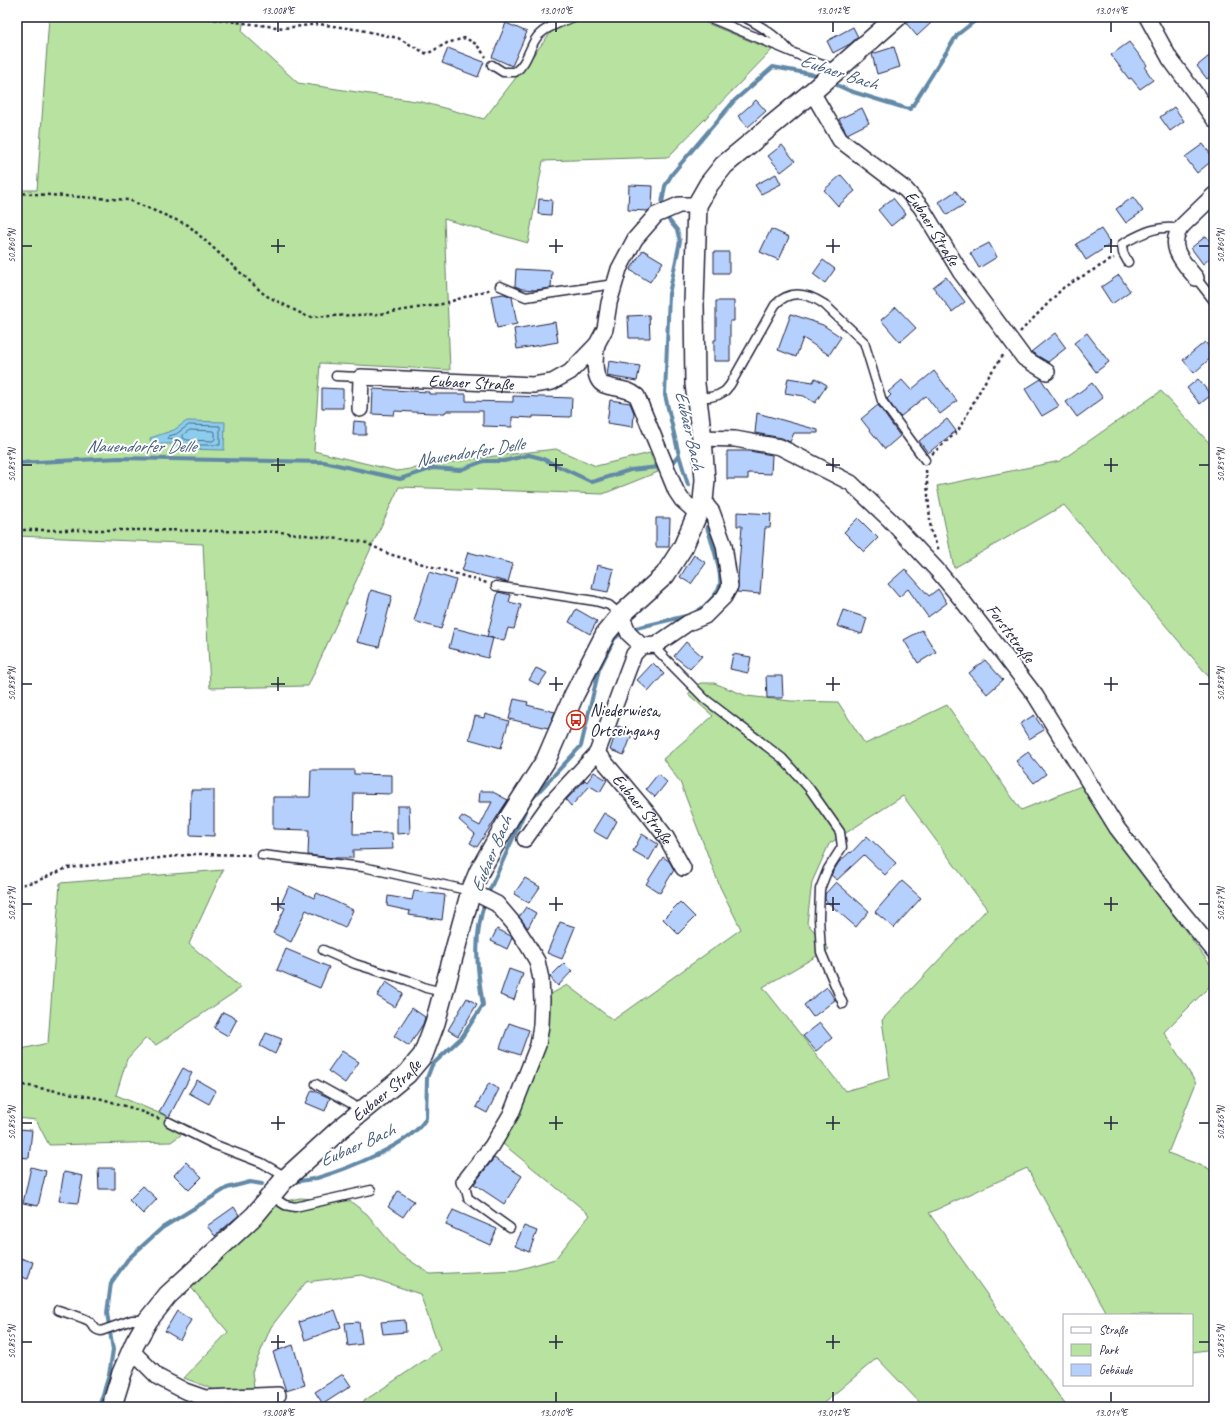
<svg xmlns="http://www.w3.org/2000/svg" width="1231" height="1424" font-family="Caveat,sans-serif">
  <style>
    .green { fill: #b7e29f; stroke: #6c826d; fill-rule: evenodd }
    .water { fill: #8ccdee; stroke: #6289a6 }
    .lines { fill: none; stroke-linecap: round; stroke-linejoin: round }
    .shore { stroke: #4c6683; stroke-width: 1 }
    .stream { stroke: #6289a6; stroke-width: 4 }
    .building { fill: #b6d0fe; stroke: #22223b }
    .service-casing { stroke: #22223b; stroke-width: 11 }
    .minor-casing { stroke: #22223b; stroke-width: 18 }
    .tertiary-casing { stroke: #22223b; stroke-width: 22 }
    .path { stroke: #22223b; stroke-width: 2.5; stroke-dasharray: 3 3; stroke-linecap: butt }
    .service { stroke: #fff; stroke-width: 8 }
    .minor { stroke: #fff; stroke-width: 15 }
    .tertiary { stroke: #fff; stroke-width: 19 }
    .ticks { fill: none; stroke: #22223b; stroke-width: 1.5 }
    .labels { text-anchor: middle; stroke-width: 4; stroke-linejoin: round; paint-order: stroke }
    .street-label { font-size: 17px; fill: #22223b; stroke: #fff }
    .poi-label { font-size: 17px; fill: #22223b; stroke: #fff; text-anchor: start }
    .water-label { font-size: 18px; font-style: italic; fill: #475e7a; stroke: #fff }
    .neatline { fill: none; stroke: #22223b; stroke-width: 1.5 }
    .ticks-label { font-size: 10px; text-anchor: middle; fill: #22223b }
  </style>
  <rect width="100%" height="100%" fill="#fff"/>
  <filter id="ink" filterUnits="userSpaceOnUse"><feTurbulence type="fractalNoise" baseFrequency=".025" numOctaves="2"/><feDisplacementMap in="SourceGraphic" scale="8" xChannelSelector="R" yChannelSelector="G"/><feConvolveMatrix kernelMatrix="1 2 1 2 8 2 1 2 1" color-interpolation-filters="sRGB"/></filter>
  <g filter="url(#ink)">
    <path class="green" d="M 49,17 L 244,17 L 242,32 L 298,83 L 422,102 L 484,119 L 555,27 L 588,17 L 692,17 L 772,50 L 668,157 L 543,161 L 528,243 L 444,219 L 450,370 L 320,363 L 314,451 L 397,471 L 486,457 L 556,449 L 596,466 L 650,453 L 658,472 L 603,494 L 399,487 L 308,686 L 210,688 L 203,544 L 17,536 L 17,190 L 37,190 Z
      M 1161,391 L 1214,448 L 1214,683 L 1064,505 L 954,568 L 937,486 L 1060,461 Z
      M 700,683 L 714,683 L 747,696 L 791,701 L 838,702 L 865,744 L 947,705 L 1021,810 L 1081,786 L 1214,970 L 1214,982 L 1164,1032 L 1196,1083 L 1168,1153 L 1208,1168 L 1214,1175 L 1214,1349 L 1192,1352 L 1192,1315 L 1107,1315 L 1027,1168 L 929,1213 L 1067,1407 L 924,1407 L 877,1358 L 819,1407 L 355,1407 L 440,1350 L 420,1294 L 362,1275 L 306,1282 L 271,1327 L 252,1372 L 254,1388 L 215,1390 L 184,1378 L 228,1332 L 180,1274 L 253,1208 L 300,1198 L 350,1201 L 367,1214 L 399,1253 L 430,1274 L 517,1270 L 555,1259 L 590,1215 L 492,1135 L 507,1105 L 528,1053 L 535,1028 L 537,1002 L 567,985 L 613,1020 L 741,929 L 720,887 L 680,782 L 663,759 L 713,716 L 688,694 ZM 903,796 L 987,909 L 882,1020 L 890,1078 L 845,1091 L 763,987 L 829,949 L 807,923 L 812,882 L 829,844 Z
      M 223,870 L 189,944 L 241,988 L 156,1045 L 146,1038 L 127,1059 L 116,1095 L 192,1127 L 171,1142 L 49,1145 L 36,1120 L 17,1118 L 17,1050 L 48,1043 L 60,883 Z"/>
    <path class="water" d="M 187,421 L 225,422 L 224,450 L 185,449 L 174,444 L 151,444 L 150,438 L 174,430 Z"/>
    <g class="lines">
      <path class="shore" d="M 189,425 L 220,426 L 220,445 L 186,445 L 175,440 L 168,439 L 169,436 L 176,434 Z
        M 190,430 L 214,431 L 215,432 L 215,439 L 213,441 L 187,440 L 183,438 L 183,435 Z"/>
      <path class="stream" d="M 830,82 L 850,91 L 905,108 L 910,109 L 913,105 L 957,35 L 980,17
        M 662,203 L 665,186 L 672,174 L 734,101 L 773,67 L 811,74 L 820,78
        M 668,219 L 677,230 L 680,241 L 669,294 L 665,395 L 679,455 L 688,485
        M 17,463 L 119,458 L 324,462 L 400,479 L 433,468 L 460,470 L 484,461 L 504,461 L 529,455 L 541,458 L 592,482 L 630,470 L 659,467
        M 673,463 L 679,455
        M 696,612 C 704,608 718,594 720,585 C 722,573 711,539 707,527
        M 530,801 L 581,746 L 599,669 L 614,639 L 619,635 L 636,628 L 690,615
        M 487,896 L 527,807
        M 292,1182 C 300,1181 309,1180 317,1178 C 344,1170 413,1144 426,1118 L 427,1078 L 432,1065 L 462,1037 L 483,1005 C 477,969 473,937 485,902
        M 99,1407 L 109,1375 L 113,1350 L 107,1313 L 111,1283 L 128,1259 L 162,1228 L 227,1188 L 250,1182 L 262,1184"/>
    </g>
    <path class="building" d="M 912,17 L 925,17 L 931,23 L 917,36 L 906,23 Z
      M 506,23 L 527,32 L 512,66 L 492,57 Z
      M 853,27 L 858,37 L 850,44 L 833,53 L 827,41 Z
      M 1129,42 L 1147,65 L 1145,68 L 1153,80 L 1140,89 L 1131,78 L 1129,79 L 1111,55 Z
      M 894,47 L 900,67 L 877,74 L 872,54 Z
      M 448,48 L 484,62 L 478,77 L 442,63 Z
      M 1214,52 L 1214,74 L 1207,79 L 1197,66 Z
      M 756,100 L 766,111 L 748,127 L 738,116 Z
      M 1174,107 L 1184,121 L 1170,131 L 1160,117 Z
      M 862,108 L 869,123 L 847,134 L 839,119 Z
      M 1203,144 L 1214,159 L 1197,173 L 1185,157 Z
      M 782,145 L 795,161 L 781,172 L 768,156 Z
      M 776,174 L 781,184 L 761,194 L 755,185 Z
      M 841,175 L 855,191 L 838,206 L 824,190 Z
      M 629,185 L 653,186 L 652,207 L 648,211 L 628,210 Z
      M 956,191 L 965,204 L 947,215 L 939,202 Z
      M 1133,197 L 1143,211 L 1126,223 L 1116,209 Z
      M 893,198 L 906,214 L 891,226 L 878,210 Z
      M 539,199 L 552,200 L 551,215 L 538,214 Z
      M 771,229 L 789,237 L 779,260 L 760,252 Z
      M 1101,229 L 1111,244 L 1086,260 L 1076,244 Z
      M 1206,236 L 1214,246 L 1214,255 L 1203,264 L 1191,248 Z
      M 989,243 L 997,257 L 979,268 L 970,253 Z
      M 643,250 L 663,262 L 650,282 L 630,270 Z
      M 714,252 L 729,252 L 729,273 L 714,273 Z
      M 823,260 L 835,269 L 825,283 L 813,274 Z
      M 516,269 L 552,271 L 551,288 L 535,290 L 522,289 L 515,286 Z
      M 1119,275 L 1130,291 L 1112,304 L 1101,287 Z
      M 946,277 L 965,302 L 952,312 L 933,287 Z
      M 504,294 L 512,297 L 517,324 L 497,328 L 491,296 Z
      M 716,301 L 734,301 L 734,321 L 730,321 L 730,361 L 714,361 L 714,340 L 716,340 Z
      M 896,307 L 916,328 L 900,342 L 881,320 Z
      M 791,314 L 823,325 L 841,337 L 829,355 L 803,338 L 796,357 L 778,350 Z
      M 649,315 L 650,338 L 629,338 L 628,316 Z
      M 555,322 L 558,342 L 517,349 L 514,329 Z
      M 1055,333 L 1066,348 L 1048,362 L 1031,352 Z
      M 1087,333 L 1109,362 L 1096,372 L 1074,343 Z
      M 1205,342 L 1214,352 L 1214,355 L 1194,373 L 1183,360 Z
      M 609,361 L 640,366 L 637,381 L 607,376 Z
      M 934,371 L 957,401 L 940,414 L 926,396 L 900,417 L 887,399 L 891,395 L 888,392 L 902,380 L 911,390 Z
      M 788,378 L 813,382 L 815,378 L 827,385 L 815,403 L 804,396 L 785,393 Z
      M 1041,379 L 1059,406 L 1042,416 L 1025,389 Z
      M 1198,379 L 1211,395 L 1200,404 L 1187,388 Z
      M 1092,383 L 1103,398 L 1077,417 L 1066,402 Z
      M 322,388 L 343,389 L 343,408 L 322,408 Z
      M 373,389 L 429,392 L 429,394 L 466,394 L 466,401 L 513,402 L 513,396 L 572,398 L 571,417 L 533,416 L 533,418 L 512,417 L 512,427 L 483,426 L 483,411 L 446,411 L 445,413 L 431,413 L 395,411 L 394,415 L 372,414 Z
      M 610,400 L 630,403 L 634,413 L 633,427 L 607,423 Z
      M 878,405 L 900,436 L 885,449 L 861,419 Z
      M 757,413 L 818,430 L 818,433 L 794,433 L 790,442 L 782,438 L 755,433 Z
      M 947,419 L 956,431 L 928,453 L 919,441 Z
      M 354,421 L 366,422 L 366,435 L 353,435 Z
      M 727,451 L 749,451 L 772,455 L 771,474 L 748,473 L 748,479 L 727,479 Z
      M 737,512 L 771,514 L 770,528 L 765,528 L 760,594 L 737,592 L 742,526 L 737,526 Z
      M 656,518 L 670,518 L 669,547 L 656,547 Z
      M 858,518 L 878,538 L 864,552 L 844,532 Z
      M 468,552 L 513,564 L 508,582 L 462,571 Z
      M 694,555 L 706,563 L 691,584 L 680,577 Z
      M 597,565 L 614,569 L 608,592 L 592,589 Z
      M 905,569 L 929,596 L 938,589 L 947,603 L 928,617 L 908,589 L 899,597 L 888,584 Z
      M 429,572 L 456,580 L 441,629 L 414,621 Z
      M 371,590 L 392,596 L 379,647 L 357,642 Z
      M 498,592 L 511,595 L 509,602 L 521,605 L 514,629 L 508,628 L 504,641 L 487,637 Z
      M 576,609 L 597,621 L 590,634 L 569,622 Z
      M 843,610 L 867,618 L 862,634 L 837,626 Z
      M 454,628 L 493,638 L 488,658 L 449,648 Z
      M 922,630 L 936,652 L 918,663 L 904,640 Z
      M 686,642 L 702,656 L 690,669 L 674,656 Z
      M 733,654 L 751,657 L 748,673 L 730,669 Z
      M 985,660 L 1003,680 L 987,694 L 969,673 Z
      M 653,663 L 664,674 L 649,691 L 637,680 Z
      M 536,668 L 547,673 L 539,685 L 529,680 Z
      M 766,676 L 782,676 L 783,698 L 767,698 Z
      M 514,699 L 528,702 L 527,705 L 555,712 L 548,728 L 509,719 Z
      M 485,714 L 509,721 L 501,748 L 469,739 L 475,716 L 484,718 Z
      M 1034,715 L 1044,730 L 1029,739 L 1020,724 Z
      M 618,726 L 633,732 L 624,755 L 610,750 Z
      M 1028,752 L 1046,774 L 1034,783 L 1016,761 Z
      M 311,770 L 354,770 L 354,774 L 392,775 L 392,794 L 354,793 L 353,834 L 392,833 L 393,849 L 353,850 L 353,858 L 334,858 L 308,855 L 309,830 L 273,829 L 273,797 L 310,797 Z
      M 594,772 L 607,780 L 600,792 L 590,786 L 571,806 L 566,800 L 585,780 L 587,782 Z
      M 658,774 L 667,782 L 655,797 L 646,789 Z
      M 191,790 L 214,790 L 214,836 L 190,835 Z
      M 480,791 L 491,791 L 508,800 L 477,847 L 470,843 L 475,834 L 459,820 L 462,816 L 480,826 L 492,802 L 479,802 Z
      M 397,806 L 409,806 L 410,833 L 397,834 Z
      M 604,813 L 617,821 L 607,839 L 593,831 Z
      M 642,834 L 658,844 L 649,860 L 633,851 Z
      M 867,836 L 896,863 L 885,875 L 864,855 L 837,880 L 831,875 L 839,862 L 850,852 L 851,853 Z
      M 663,857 L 669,861 L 674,870 L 660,893 L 646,884 Z
      M 525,878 L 540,887 L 529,903 L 514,894 Z
      M 902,881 L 921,898 L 894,928 L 875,912 Z
      M 836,882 L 869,911 L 856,927 L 825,900 L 825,894 Z
      M 289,886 L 314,898 L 317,893 L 353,910 L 345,928 L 306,910 L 291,942 L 273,933 L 285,908 L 280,906 Z
      M 414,891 L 445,895 L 442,920 L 409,915 L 410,911 L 387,906 L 388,896 L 412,900 Z
      M 680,902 L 695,917 L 678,934 L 663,919 Z
      M 526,907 L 536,913 L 528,928 L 519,917 Z
      M 560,922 L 575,927 L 562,959 L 547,953 Z
      M 497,929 L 511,936 L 512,938 L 507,949 L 491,941 Z
      M 286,949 L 329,967 L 320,988 L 277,970 Z
      M 564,963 L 572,971 L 558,986 L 550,977 Z
      M 509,969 L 523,974 L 514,1000 L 500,995 Z
      M 386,982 L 403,993 L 395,1007 L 377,996 Z
      M 827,987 L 835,1000 L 813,1017 L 804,1005 Z
      M 467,998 L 477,1004 L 458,1036 L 448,1030 Z
      M 412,1008 L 425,1017 L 423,1024 L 409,1046 L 394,1036 Z
      M 223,1012 L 237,1019 L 228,1036 L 214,1028 Z
      M 509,1023 L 529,1030 L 520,1055 L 500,1048 Z
      M 820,1023 L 832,1038 L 816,1051 L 803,1036 Z
      M 266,1033 L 282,1039 L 275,1054 L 260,1046 Z
      M 342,1051 L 359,1062 L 345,1083 L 328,1071 Z
      M 183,1068 L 192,1073 L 169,1117 L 159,1112 Z
      M 197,1080 L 216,1091 L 209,1104 L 189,1093 Z
      M 489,1083 L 499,1089 L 487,1113 L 476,1107 Z
      M 312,1090 L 330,1098 L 325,1111 L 306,1103 Z
      M 17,1129 L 32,1130 L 29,1158 L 17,1157 Z
      M 494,1158 L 522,1176 L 504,1204 L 474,1184 Z
      M 186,1162 L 202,1177 L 189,1190 L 174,1175 Z
      M 31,1167 L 46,1171 L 38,1206 L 23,1203 Z
      M 98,1168 L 115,1168 L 115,1189 L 99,1189 Z
      M 64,1172 L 83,1176 L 78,1203 L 59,1201 Z
      M 143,1186 L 157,1199 L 143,1214 L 129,1200 Z
      M 398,1191 L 414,1201 L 403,1217 L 388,1207 Z
      M 234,1207 L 239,1215 L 215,1236 L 207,1226 Z
      M 453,1210 L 497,1229 L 490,1245 L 446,1225 Z
      M 524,1226 L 537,1231 L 529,1252 L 515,1246 Z
      M 17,1257 L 33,1262 L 28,1279 L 17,1276 Z
      M 335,1310 L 341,1327 L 305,1340 L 299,1322 Z
      M 177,1311 L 191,1320 L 180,1340 L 165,1331 Z
      M 405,1320 L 406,1332 L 383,1334 L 381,1322 Z
      M 359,1322 L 362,1344 L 348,1346 L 345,1323 Z
      M 293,1345 L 305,1385 L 286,1391 L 273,1352 Z
      M 343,1374 L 351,1386 L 323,1404 L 315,1392 Z"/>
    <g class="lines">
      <g class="service-casing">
        <path id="service" d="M 708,17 L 820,64 L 837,69
          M 744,17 C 760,25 776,36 788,49
          M 492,65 L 503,72 L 515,72 C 526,64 528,52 535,40 C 542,28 560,23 573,17
          M 1128,262 L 1123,253 L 1122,244 C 1141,234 1158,224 1180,229
          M 1196,278 L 1214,301
          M 500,286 L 526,297 L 614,284
          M 336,376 L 361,377
          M 697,397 L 710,397 L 718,395 L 725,391 L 730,385 L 775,305 C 790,289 807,293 824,304 L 864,342 L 882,401 L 925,460
          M 496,586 L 595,601 L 609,605 L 621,615
          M 652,645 L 705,699 L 782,758 L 809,788 L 840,832 L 842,847 L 828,869 L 820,889 L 819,918 L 821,952 L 843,1004
          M 262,855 L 363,867 L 471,891
          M 323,950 L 355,964 L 407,980 L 426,988 L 443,992
          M 316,1084 L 352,1104 L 361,1112
          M 169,1122 L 213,1144 L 262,1163 L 286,1177
          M 464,1182 L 468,1198 L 510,1228
          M 271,1196 L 285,1205 L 295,1207 L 371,1190
          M 58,1310 C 66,1313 83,1317 89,1321 C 94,1325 93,1330 101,1331 L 132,1320 L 148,1320"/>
      </g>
      <g class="minor-casing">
        <g id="minor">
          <path d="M 1147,17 L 1170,59 L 1214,119"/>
          <path id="s1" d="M 812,92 L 840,140 L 906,190 L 921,207 L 961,273 L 1024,358 L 1047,372"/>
          <path d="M 1196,278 C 1183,262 1165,245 1183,225 L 1214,195"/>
          <path d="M 597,344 C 595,354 592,380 604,385 C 615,389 628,388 637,396 L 676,491 L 682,500 L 698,514"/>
          <path id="s2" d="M 360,409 L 361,377 L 533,385 L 552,382 L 570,372 L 597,344 L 605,329 L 609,303 L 619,269 L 635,239 L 656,215 L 679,205 L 697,205"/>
          <path d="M 702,438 L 735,439 L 780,447 L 851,483 L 890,520 L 937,570 L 962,600 L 1035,695 L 1117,828 L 1173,901 L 1214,951"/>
          <path d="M 621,615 L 629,634 L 642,646"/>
          <path id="s3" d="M 597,753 L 645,810 L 666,837 L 683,868"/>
          <path d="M 525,839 L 550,804 L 597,753 L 634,654 L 642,646 L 656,645 L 688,623 L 705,616 L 724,597 L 730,586 L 724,545 L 712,512 L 703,501"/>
          <path d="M 464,1182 L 492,1146 L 511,1114 L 538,1045 L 541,1025 L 542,1000 L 541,979 L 537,961 L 527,944 L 514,924 L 497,904 L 471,891"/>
          <path d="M 131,1350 L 158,1377 L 185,1391 L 205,1398 L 278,1395"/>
        </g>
      </g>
      <g class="tertiary-casing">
        <g id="tertiary">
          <path id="s4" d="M 113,1407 L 114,1399 L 122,1373 L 135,1343 L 148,1320 L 168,1295 L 255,1215 L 283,1181 L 340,1129 L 407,1074 L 423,1055 L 435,1023 L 471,891 L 479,872 L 511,815 L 546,760 L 574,695 L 606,633 L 621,615 L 665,575 L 683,547 L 703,501 L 705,480 L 702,438 L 695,384 L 694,303 L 697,205 L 709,184 L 724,165 L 812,92 L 897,17"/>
        </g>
      </g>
      <path class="path" d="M 196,17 L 284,28 L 319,24 L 361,30 L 398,38 L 427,54 L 447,43 L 465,38 L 476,44 L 486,57
        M 17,193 L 129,200 L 188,225 L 265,295 L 308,317 L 379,314 L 442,304 L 491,289
        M 1020,332 L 1064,287 L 1114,258
        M 932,454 L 958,431 L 984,383 L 1004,354
        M 926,470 L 931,532 L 938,548 L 938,551
        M 17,530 L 153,530 L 280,532 L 364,542 L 389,554 L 487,583
        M 17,886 L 37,881 L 67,868 L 196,854 L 254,855
        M 17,1084 L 102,1099 L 132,1108 L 160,1119"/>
      <use href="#service" class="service"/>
      <use href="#minor" class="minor"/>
      <use href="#tertiary" class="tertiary"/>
    </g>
  </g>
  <path class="ticks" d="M 278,22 L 278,32M 556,22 L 556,32M 833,22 L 833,32M 1111,22 L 1111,32M 278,239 L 278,253M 556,239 L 556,253M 833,239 L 833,253M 1111,239 L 1111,253M 22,246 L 32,246M 271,246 L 285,246M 549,246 L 563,246M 826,246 L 840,246M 1104,246 L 1118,246M 1199,246 L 1209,246M 278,458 L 278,472M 556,458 L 556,472M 833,458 L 833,472M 1111,458 L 1111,472M 22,465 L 32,465M 271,465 L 285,465M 549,465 L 563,465M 826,465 L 840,465M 1104,465 L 1118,465M 1199,465 L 1209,465M 278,677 L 278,691M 556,677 L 556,691M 833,677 L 833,691M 1111,677 L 1111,691M 22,684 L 32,684M 271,684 L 285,684M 549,684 L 563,684M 826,684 L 840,684M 1104,684 L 1118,684M 1199,684 L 1209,684M 278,897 L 278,911M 556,897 L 556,911M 833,897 L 833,911M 1111,897 L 1111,911M 22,904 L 32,904M 271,904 L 285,904M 549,904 L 563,904M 826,904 L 840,904M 1104,904 L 1118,904M 1199,904 L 1209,904M 278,1116 L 278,1130M 556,1116 L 556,1130M 833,1116 L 833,1130M 1111,1116 L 1111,1130M 22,1123 L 32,1123M 271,1123 L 285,1123M 549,1123 L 563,1123M 826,1123 L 840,1123M 1104,1123 L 1118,1123M 1199,1123 L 1209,1123M 278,1335 L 278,1349M 556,1335 L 556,1349M 833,1335 L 833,1349M 22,1342 L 32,1342M 271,1342 L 285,1342M 549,1342 L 563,1342M 826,1342 L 840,1342M 1199,1342 L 1209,1342M 278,1392 L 278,1402M 556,1392 L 556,1402M 833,1392 L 833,1402M 1111,1392 L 1111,1402"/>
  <defs>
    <g id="bus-ring" transform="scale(1)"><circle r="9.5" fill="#fff" stroke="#c8321e" stroke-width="1.5"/><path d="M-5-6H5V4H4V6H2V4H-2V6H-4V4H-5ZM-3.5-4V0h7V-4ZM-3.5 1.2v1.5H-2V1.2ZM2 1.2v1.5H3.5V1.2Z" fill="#c8321e"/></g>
  </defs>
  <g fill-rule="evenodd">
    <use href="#bus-ring" x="576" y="720"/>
  </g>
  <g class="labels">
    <g class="street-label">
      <text dy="6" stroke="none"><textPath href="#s1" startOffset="185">Eubaer Straße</textPath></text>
      <text dy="6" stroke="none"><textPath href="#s2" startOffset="142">Eubaer Straße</textPath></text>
      <text transform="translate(1011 633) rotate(53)" y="6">Forststraße</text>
      <text dy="6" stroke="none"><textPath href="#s3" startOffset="72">Eubaer Straße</textPath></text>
      <text dy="6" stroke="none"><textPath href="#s4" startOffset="426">Eubaer Straße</textPath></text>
    </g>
    <g class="poi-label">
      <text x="590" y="716">Niederwiesa,<tspan x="590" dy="20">Ortseingang</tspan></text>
    </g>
    <g class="water-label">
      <text transform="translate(839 72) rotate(18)" y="6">Eubaer Bach</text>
      <text transform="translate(690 430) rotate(77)" y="6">Eubaer Bach</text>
      <text x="141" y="452">Nauendorfer Delle</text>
      <text transform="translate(470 452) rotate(-9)" y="6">Nauendorfer Delle</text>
      <text transform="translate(491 854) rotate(-67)" y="6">Eubaer Bach</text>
      <text transform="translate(357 1145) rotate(-24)" y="6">Eubaer Bach</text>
    </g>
  </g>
  <rect width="1231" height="1424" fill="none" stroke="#fff" stroke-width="44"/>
  <rect x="1063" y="1314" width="130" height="72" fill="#ffffff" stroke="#a7a7b1"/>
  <rect x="1071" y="1327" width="20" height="6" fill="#ffffff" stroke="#a7a7b1"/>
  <text x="1099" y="1334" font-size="12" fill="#22223b">Straße</text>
  <rect x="1071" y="1344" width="20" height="12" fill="#b7e29f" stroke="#a7a7b1"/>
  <text x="1099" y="1354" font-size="12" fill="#22223b">Park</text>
  <rect x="1071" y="1364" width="20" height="12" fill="#b6d0fe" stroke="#a7a7b1"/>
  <text x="1099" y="1374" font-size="12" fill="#22223b">Gebäude</text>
  <rect x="22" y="22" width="1187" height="1380" class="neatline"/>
  <g class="ticks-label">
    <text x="278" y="14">13.008°E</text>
    <text x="556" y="14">13.010°E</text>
    <text x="833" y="14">13.012°E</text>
    <text x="1111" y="14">13.014°E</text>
    <text transform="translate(11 246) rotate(-90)" y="4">50.860°N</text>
    <text transform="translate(1220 246) rotate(-90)" y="4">50.860°N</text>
    <text transform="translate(11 465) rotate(-90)" y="4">50.859°N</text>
    <text transform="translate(1220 465) rotate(-90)" y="4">50.859°N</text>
    <text transform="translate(11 684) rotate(-90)" y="4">50.858°N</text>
    <text transform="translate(1220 684) rotate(-90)" y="4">50.858°N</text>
    <text transform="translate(11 904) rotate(-90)" y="4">50.857°N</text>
    <text transform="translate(1220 904) rotate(-90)" y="4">50.857°N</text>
    <text transform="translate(11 1123) rotate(-90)" y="4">50.856°N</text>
    <text transform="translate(1220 1123) rotate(-90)" y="4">50.856°N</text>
    <text transform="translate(11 1342) rotate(-90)" y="4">50.855°N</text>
    <text transform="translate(1220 1342) rotate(-90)" y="4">50.855°N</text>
    <text x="278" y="1416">13.008°E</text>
    <text x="556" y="1416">13.010°E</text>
    <text x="833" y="1416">13.012°E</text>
    <text x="1111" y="1416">13.014°E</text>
  </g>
</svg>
